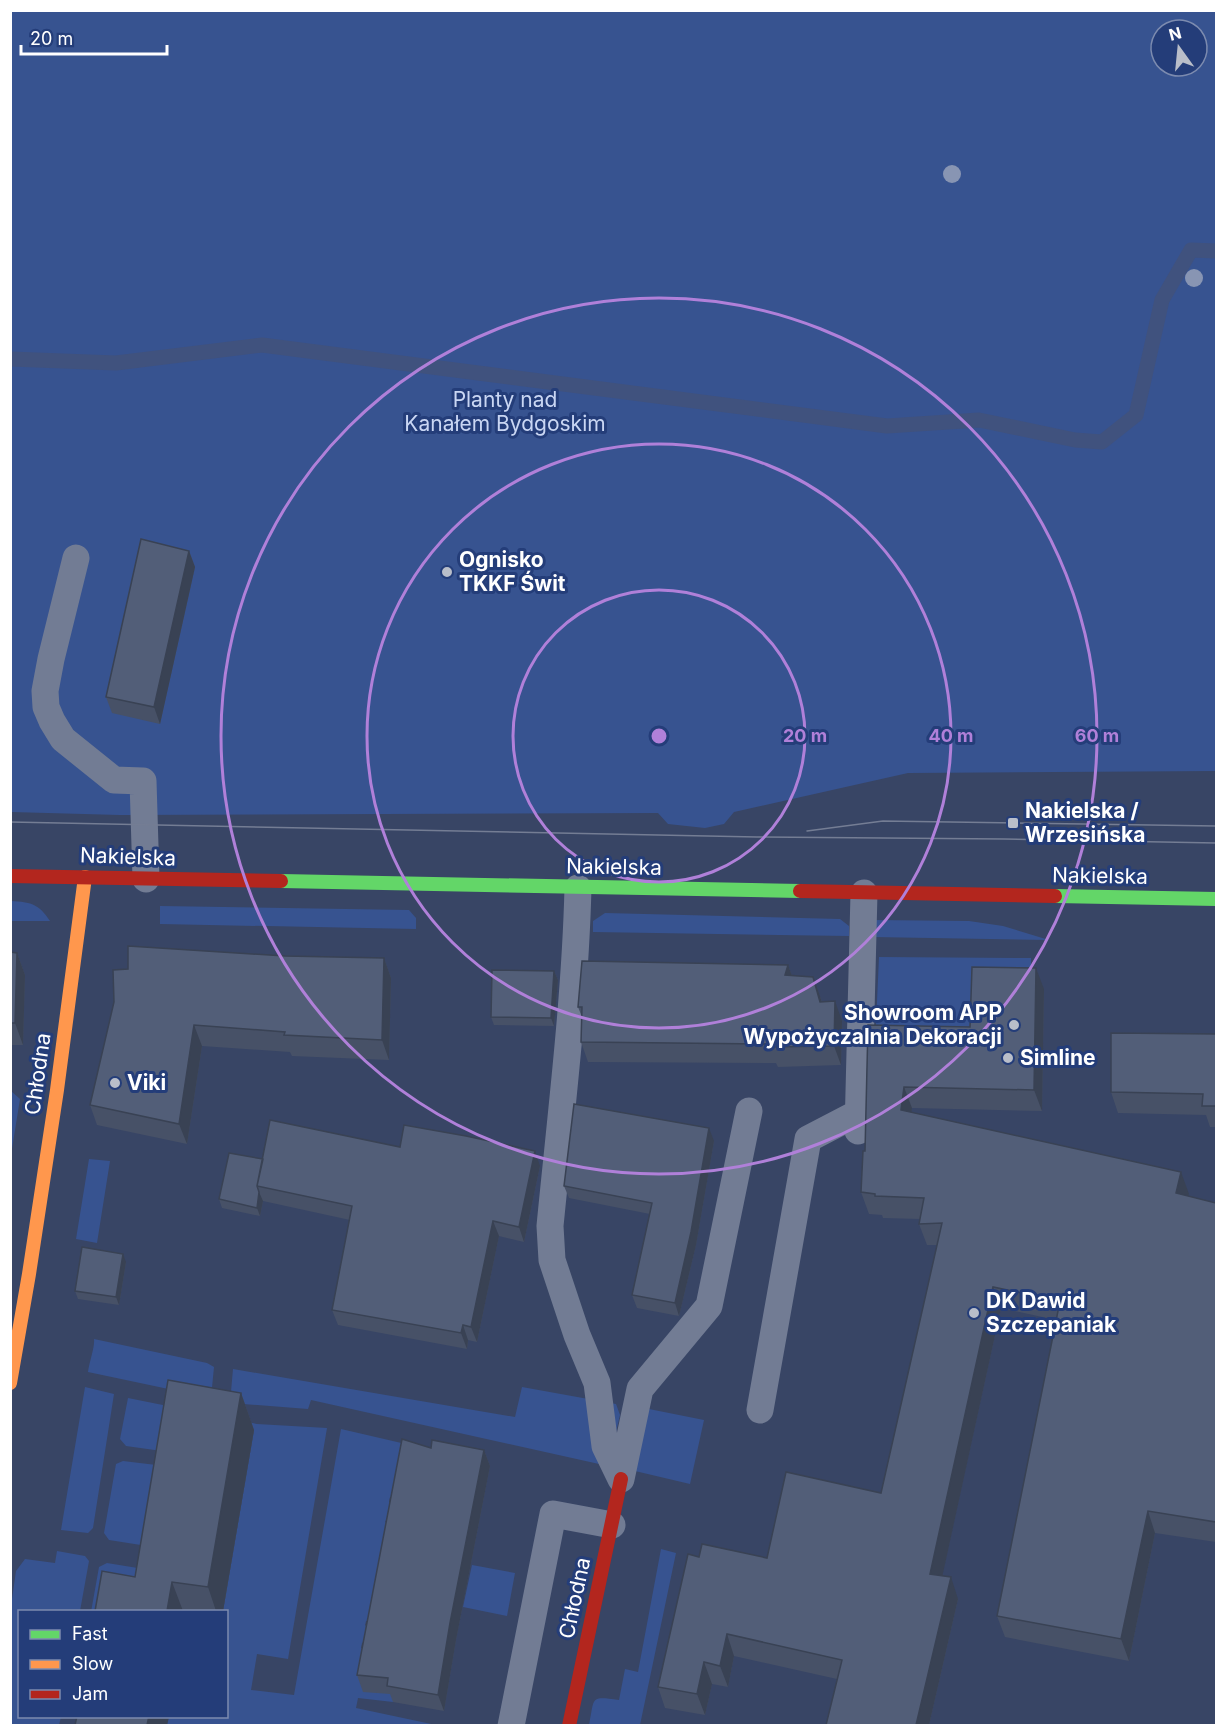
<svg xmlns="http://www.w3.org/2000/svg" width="1227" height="1736" font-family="Inter,sans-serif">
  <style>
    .green { fill: #375390; fill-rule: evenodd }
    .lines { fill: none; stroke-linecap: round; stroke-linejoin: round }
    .stream { stroke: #40527e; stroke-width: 15 }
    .lane { stroke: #727c94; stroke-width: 27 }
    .fast { stroke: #63d668; stroke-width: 14 }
    .slow { stroke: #ff974d; stroke-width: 14 }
    .jam { stroke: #b3261e; stroke-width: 14 }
    .tram { stroke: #747d94; stroke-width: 1.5 }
    .tree { fill: #8895b3 }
    .wall { fill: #475167 }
    .shaded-wall { fill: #394254 }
    .building { fill: #525e78; stroke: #394254; stroke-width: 1.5 }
    .ring { fill: none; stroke: #b080d9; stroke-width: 3 }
    .poi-dot { fill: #b9bec9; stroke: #243d79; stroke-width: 2 }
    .labels { text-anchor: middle; stroke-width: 6; stroke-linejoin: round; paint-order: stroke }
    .park-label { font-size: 21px; fill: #c9d6f3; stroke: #243d79 }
    .poi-label { font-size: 21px; font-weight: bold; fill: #fff; stroke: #243d79; text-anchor: start }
    .street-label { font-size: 21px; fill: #fff; stroke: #243d79 }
    .centre { fill: #b080d9; stroke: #243d79; stroke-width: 3 }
    .ring-label { font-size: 18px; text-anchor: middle; font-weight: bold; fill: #b080d9; stroke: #243d79; stroke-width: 6; stroke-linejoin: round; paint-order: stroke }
  </style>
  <rect width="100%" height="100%" fill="#384565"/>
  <path class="green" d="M 11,11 L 1216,11 L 1216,771 L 908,773 L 734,812 L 724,824 L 705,828 L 668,824 L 658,813 L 120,815 L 11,812 ZM 1161,30 L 1197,30 L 1197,66 L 1161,66 Z
    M 11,901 C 31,902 39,904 50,921 L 11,921 Z
    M 160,906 L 409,910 L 416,918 L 416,929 L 160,924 Z
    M 605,913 L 840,919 L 849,926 L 849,936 L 593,932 L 593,921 Z
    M 873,920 L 969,921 L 1003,926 L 1049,940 L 873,937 Z
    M 879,957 L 1031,958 L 1031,989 L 978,1048 L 875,1046 Z
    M 11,1091 L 20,1099 L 11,1155 L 10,1091 Z
    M 89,1159 L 110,1161 L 97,1243 L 76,1239 Z
    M 94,1339 L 207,1363 L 214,1367 L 211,1398 L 88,1372 C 89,1363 95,1347 94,1339 Z
    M 233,1369 L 515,1417 L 522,1387 L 616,1404 L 620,1415 L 608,1466 L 311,1400 L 308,1409 L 230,1403 Z
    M 85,1387 L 114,1394 L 93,1528 L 88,1533 L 61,1530 Z
    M 128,1398 L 257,1424 L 327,1428 L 288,1659 L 257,1654 L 251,1690 L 294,1695 L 341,1429 L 410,1445 L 399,1498 L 390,1497 L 389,1502 L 391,1503 L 388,1517 L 385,1522 L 395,1525 L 376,1623 L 366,1621 L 365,1625 L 367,1627 L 365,1642 L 362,1643 L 361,1648 L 371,1650 L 395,1694 L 393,1702 L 358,1698 L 356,1708 L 436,1725 L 167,1725 L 169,1717 L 226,1716 L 226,1612 L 223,1611 L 254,1430 L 176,1453 L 126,1446 L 120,1439 Z
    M 644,1408 L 704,1420 L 690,1484 L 635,1471 Z
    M 123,1461 L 173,1467 L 160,1548 L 109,1540 L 104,1533 L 116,1464 Z
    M 661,1549 L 676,1553 L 640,1725 L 589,1725 C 595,1697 589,1696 619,1700 L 625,1669 L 638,1672 Z
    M 57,1551 L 85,1556 L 89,1561 L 80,1611 L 20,1612 L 20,1716 L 61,1717 L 59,1725 L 11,1725 L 11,1606 L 16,1571 L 25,1559 L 55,1563 Z
    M 107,1563 L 156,1571 L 115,1611 L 91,1612 L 99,1567 Z
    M 472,1565 L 515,1573 L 507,1616 L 463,1607 Z"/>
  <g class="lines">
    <path class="stream" d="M 10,359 L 116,363 L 262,345 L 887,426 L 979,420 L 1075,440 L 1102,442 L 1136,415 L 1162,300 L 1191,250 L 1216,251"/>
    <path class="lane" d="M 76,558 L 51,659 L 45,691 L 46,707 L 52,721 L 63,739 L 114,780 L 143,781 L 146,879
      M 578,888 C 575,1001 561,1113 550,1226 L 552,1260 L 577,1335 L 597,1383 L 605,1446 L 621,1479
      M 858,1131 L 864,893
      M 760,1410 L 808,1139 L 858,1113
      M 621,1479 L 640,1389 L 709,1306 L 749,1111
      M 511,1726 L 553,1514 L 612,1525"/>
    <path class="fast" d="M 281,881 L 800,891
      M 1055,896 L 1216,899"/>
    <path class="slow" d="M 10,1383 L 29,1274 L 57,1090 L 85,877"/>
    <path class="jam" d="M 10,876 L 281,881
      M 800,891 L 1055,896
      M 569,1726 L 621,1479"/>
    <path class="tram" d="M 10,822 L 757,837 L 1004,839 L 1216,843
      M 807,831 L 883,821 L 1216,826"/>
  </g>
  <g class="tree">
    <circle cx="952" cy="174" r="9"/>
    <circle cx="1194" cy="278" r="9"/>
  </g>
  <path class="wall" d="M 189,551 L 195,567 L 160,724 L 112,713 L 106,697 Z
    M 10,952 L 17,953 L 25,975 L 23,1045 L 10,1045 Z
    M 285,956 L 384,958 L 391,978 L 389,1060 L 292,1056 L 290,1052 L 202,1046 L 187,1144 L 97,1125 L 90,1105 L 114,1002 Z
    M 788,965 L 792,976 L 813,977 L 822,1002 L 842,1021 L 841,1065 L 778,1067 L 776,1063 L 588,1062 L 581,1042 L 582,1017 L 578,1007 Z
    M 554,971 L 558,980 L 554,1026 L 494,1025 L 491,1017 Z
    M 1044,989 L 1042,1111 L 912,1108 L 911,1112 L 1189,1194 L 1188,1196 L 1216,1203 L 1216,1542 L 1155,1533 L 1129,1661 L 1005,1637 L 997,1616 L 1056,1320 L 1001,1308 L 942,1576 L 958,1599 L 929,1725 L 826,1725 L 837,1679 L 734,1656 L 728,1687 L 712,1684 L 705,1715 L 665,1708 L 658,1687 L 699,1557 L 767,1558 L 881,1493 L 937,1245 L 927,1245 L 919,1224 L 920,1219 L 883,1218 L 882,1215 L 869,1214 L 861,1192 L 865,1151 L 868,1025 L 970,1027 Z
    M 1216,1034 L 1216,1127 L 1210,1127 L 1206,1115 L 1118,1113 L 1111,1092 Z
    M 714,1141 L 696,1245 L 679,1316 L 637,1308 L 632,1295 L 650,1214 L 569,1198 L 564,1186 Z
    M 400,1147 L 540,1166 L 524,1242 L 499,1236 L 477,1342 L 468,1340 L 467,1349 L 338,1325 L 332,1310 L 350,1220 L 263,1201 L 260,1216 L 222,1208 L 219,1199 L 263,1159 Z
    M 126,1262 L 119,1305 L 78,1299 L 75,1291 Z
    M 241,1393 L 254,1430 L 223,1611 L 95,1611 L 135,1577 Z
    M 431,1448 L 484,1450 L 490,1466 L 456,1640 L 444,1711 L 393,1702 L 390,1694 L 363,1692 L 357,1675 Z"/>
  <path class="shaded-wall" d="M 189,551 L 195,567 L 160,724 L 154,707 Z
    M 17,953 L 25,975 L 23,1045 L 15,1023 Z
    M 384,958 L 391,978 L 389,1060 L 382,1040 Z
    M 788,965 L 795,984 L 785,975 Z
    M 1036,968 L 1044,989 L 1042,1111 L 1034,1090 Z
    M 554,971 L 558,980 L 554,1026 L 551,1018 Z
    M 813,977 L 820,996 L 827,1021 L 820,1002 Z
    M 835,1001 L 842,1021 L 841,1065 L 834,1046 Z
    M 194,1025 L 202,1046 L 187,1144 L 179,1124 Z
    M 904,1087 L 912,1108 L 909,1131 L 901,1110 Z
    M 709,1128 L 714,1141 L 696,1245 L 679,1316 L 675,1303 Z
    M 535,1151 L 540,1166 L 524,1242 L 519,1227 Z
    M 1181,1172 L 1189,1194 L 1184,1215 L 1176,1193 Z
    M 259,1192 L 263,1201 L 260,1216 L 257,1208 Z
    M 493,1221 L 499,1236 L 477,1342 L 471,1327 Z
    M 123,1254 L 126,1262 L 119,1305 L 116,1297 Z
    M 993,1287 L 1001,1308 L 938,1596 L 930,1574 Z
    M 463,1325 L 468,1340 L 467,1349 L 461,1333 Z
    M 241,1393 L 254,1430 L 223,1611 L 216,1611 L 208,1587 Z
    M 484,1450 L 490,1466 L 456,1640 L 444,1711 L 438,1695 L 450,1623 Z
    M 1148,1511 L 1155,1533 L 1129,1661 L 1121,1639 Z
    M 951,1577 L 958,1599 L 929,1725 L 916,1725 Z
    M 172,1582 L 183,1611 L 167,1611 Z
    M 727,1634 L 734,1656 L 728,1687 L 720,1666 Z
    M 704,1662 L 712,1684 L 705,1715 L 697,1694 Z
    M 149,1716 L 169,1716 L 167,1725 L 147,1725 Z"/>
  <path class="building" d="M 141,539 L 189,551 L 154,707 L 106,697 Z
    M 128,946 L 285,956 L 384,958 L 382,1040 L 284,1035 L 285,1032 L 194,1025 L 179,1124 L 90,1105 L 114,1002 L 113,970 L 128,969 Z
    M 10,952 L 17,953 L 15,1023 L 10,1023 Z
    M 582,961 L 788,965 L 785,975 L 813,977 L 820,1002 L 835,1001 L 834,1046 L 770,1047 L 771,1044 L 581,1042 L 582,1007 L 578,1007 Z
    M 972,967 L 1036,968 L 1034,1090 L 904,1087 L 901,1110 L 1181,1172 L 1176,1193 L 1216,1203 L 1216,1522 L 1148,1511 L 1121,1639 L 997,1616 L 1060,1301 L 993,1287 L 930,1574 L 951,1577 L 916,1725 L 826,1725 L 842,1660 L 727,1634 L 720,1666 L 704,1662 L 697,1694 L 658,1687 L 688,1554 L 699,1557 L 702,1544 L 767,1558 L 786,1472 L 881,1493 L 942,1223 L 919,1224 L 924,1198 L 875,1196 L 875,1194 L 861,1192 L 863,1151 L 865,1151 L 868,1025 L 970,1027 Z
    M 492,970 L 554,971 L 551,1018 L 491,1017 Z
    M 1111,1033 L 1216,1034 L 1216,1106 L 1202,1106 L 1203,1094 L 1111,1092 Z
    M 574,1104 L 709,1128 L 691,1232 L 675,1303 L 632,1295 L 652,1203 L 564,1186 Z
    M 270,1120 L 400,1147 L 404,1125 L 466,1136 L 535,1151 L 519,1227 L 493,1221 L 471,1327 L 463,1325 L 461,1333 L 332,1310 L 352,1206 L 257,1186 Z
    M 229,1153 L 263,1159 L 257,1186 L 259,1192 L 257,1208 L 219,1199 Z
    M 82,1247 L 123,1254 L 116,1297 L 75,1291 Z
    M 168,1380 L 241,1393 L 208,1587 L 172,1582 L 167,1611 L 95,1611 L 102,1571 L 135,1577 Z
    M 402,1439 L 431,1448 L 432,1440 L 484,1450 L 450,1623 L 438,1695 L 387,1686 L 388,1678 L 357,1675 Z
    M 77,1716 L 149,1716 L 147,1725 L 75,1725 Z"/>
  <g class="ring">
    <circle cx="659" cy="736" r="146"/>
    <circle cx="659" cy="736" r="292"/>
    <circle cx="659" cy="736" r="438"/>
  </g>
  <g class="poi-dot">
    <circle cx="447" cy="572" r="6"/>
    <rect x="1007" y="817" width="12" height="12" rx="3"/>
    <circle cx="1014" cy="1025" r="6"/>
    <circle cx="1008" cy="1058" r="6"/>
    <circle cx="115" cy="1083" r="6"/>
    <circle cx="974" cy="1313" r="6"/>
  </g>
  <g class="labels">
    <g class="park-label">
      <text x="505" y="407">Planty nad<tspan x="505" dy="24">Kanałem Bydgoskim</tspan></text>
    </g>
    <g class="poi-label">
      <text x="459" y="567">Ognisko<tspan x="459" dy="24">TKKF Świt</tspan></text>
      <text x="1025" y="818">Nakielska /<tspan x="1025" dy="24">Wrzesińska</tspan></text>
      <text x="1002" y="1020" text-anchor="end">Showroom APP<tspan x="1002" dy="24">Wypożyczalnia Dekoracji</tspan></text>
      <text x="1020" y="1065">Simline</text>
      <text x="127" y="1090">Viki</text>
      <text x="986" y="1308">DK Dawid<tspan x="986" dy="24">Szczepaniak</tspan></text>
    </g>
    <g class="street-label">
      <text transform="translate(128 857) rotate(2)" y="7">Nakielska</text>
      <text transform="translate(614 867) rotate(1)" y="7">Nakielska</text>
      <text transform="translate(1100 876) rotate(1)" y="7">Nakielska</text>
      <text transform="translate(38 1074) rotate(-82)" y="7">Chłodna</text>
      <text transform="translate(575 1598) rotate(-78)" y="7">Chłodna</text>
    </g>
  </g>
  <circle cx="659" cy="736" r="9" class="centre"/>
  <g class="ring-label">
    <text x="805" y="742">20 m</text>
    <text x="951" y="742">40 m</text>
    <text x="1097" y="742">60 m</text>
  </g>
  <rect width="1227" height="1736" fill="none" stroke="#ffffff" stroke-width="24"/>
  <rect x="18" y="1610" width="210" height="108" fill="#243d79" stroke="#7c8baf" stroke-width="1.5"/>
  <rect x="30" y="1630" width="30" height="9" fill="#63d668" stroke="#7c8baf" stroke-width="1.5"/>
  <text x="72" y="1640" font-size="18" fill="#ffffff">Fast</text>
  <rect x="30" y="1660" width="30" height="9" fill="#ff974d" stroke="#7c8baf" stroke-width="1.5"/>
  <text x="72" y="1670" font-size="18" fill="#ffffff">Slow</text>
  <rect x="30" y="1690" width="30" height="9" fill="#b3261e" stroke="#7c8baf" stroke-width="1.5"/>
  <text x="72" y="1700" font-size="18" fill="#ffffff">Jam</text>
  <g transform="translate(1179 48) rotate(345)"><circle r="28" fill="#243d79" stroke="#7c8baf" stroke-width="1.5"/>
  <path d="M0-4.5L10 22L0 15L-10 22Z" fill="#b9bec9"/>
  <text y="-9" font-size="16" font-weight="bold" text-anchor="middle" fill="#ffffff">N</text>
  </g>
  <path d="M21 45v9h146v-9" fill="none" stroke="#ffffff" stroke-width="3"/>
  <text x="30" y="45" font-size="18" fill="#ffffff" stroke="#243d79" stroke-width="4.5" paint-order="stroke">20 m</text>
</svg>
